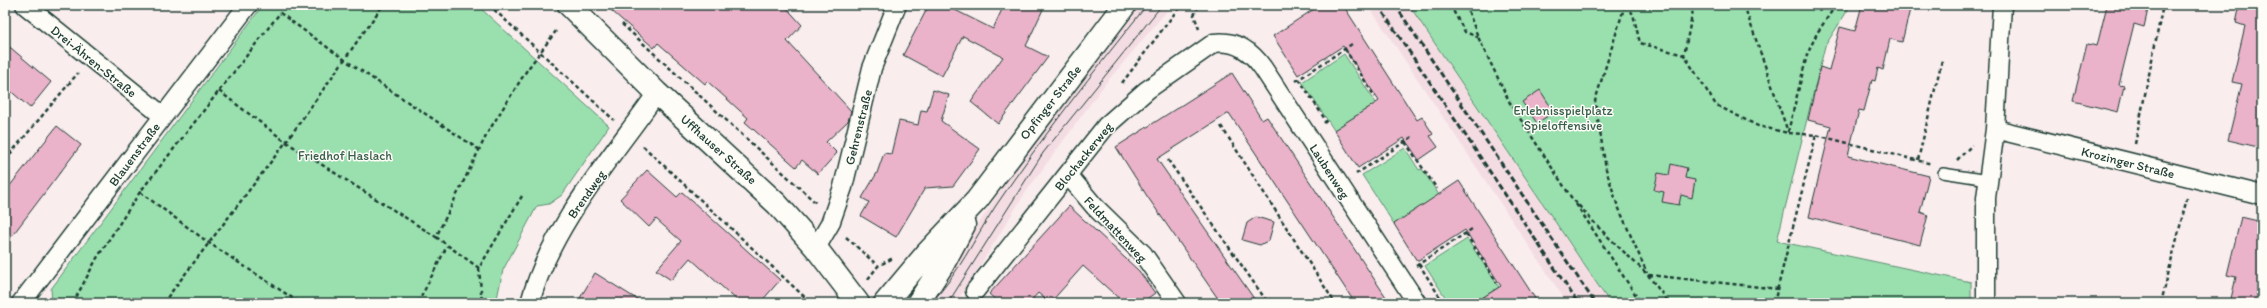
<svg xmlns="http://www.w3.org/2000/svg" width="2267" height="308" font-family="Itim,sans-serif">
  <style>
    .built { fill: #f4dce3 }
    .green { fill: #9ae0ae; stroke: #5c8e71 }
    .building { fill: #eab3ca; stroke: #1f3d34 }
    .lines { fill: none; stroke-linecap: round; stroke-linejoin: round }
    .lane-casing { stroke: #1f3d34; stroke-width: 12 }
    .street-casing { stroke: #1f3d34; stroke-width: 21 }
    .secondary-casing { stroke: #1f3d34; stroke-width: 25 }
    .path { stroke: #1f3d34; stroke-width: 2.5; stroke-dasharray: 4 3; stroke-linecap: butt }
    .lane { stroke: #fdfcf7; stroke-width: 9 }
    .street { stroke: #fdfcf7; stroke-width: 18 }
    .secondary { stroke: #fdfcf7; stroke-width: 22 }
    .tram { stroke: #1f3d34; stroke-width: 1 }
    .rail { stroke: #1f3d34; stroke-width: 3; stroke-dasharray: 6 3; stroke-linecap: butt }
    .labels { text-anchor: middle; stroke-width: 3; stroke-linejoin: round; paint-order: stroke }
    .street-label { font-size: 13px; fill: #1f3d34; stroke: #fdfcf7 }
    .park-label { font-size: 13px; fill: #385e4c; stroke: #fdfcf7 }
  </style>
  <rect width="100%" height="100%" fill="#f9edee"/>
  <filter id="ink" filterUnits="userSpaceOnUse"><feTurbulence type="fractalNoise" baseFrequency=".025" numOctaves="2"/><feDisplacementMap in="SourceGraphic" scale="8" xChannelSelector="R" yChannelSelector="G"/><feConvolveMatrix kernelMatrix="1 2 1 2 8 2 1 2 1" color-interpolation-filters="sRGB"/></filter>
  <g filter="url(#ink)">
    <path class="built" d="M 1139,5 L 1172,5 L 1105,84 L 1025,193 L 966,288 L 955,303 L 927,303 L 1021,159 Z
      M 1368,5 L 1409,5 L 1610,303 L 1567,303 Z"/>
    <path class="green" d="M 263,5 L 477,5 L 609,126 L 562,195 L 549,204 L 537,206 L 503,270 L 496,303 L 52,303 L 51,289 Z
      M 1409,5 L 1851,5 L 1825,46 L 1777,241 L 1971,282 L 1971,303 L 1610,303 Z
      M 1344,54 L 1376,103 L 1334,130 L 1302,82 Z
      M 1405,148 L 1419,170 L 1422,169 L 1439,195 L 1394,224 L 1362,175 Z
      M 1467,239 L 1499,287 L 1474,303 L 1449,303 L 1425,266 Z"/>
    <path class="building" d="M 605,5 L 784,5 L 802,25 L 787,41 L 851,111 L 848,121 L 826,142 L 837,153 L 818,174 L 802,160 L 796,167 L 745,122 L 748,118 L 707,81 L 705,84 L 658,43 L 654,48 Z
      M 929,5 L 945,5 L 993,29 L 1004,5 L 1045,5 L 1026,46 L 1048,57 L 998,124 L 971,102 L 1003,57 L 963,36 L 942,76 L 903,55 Z
      M 1320,5 L 1343,5 L 1417,120 L 1422,117 L 1433,134 L 1430,136 L 1438,147 L 1419,160 L 1404,138 L 1358,168 L 1334,130 L 1379,101 L 1343,46 L 1298,75 L 1273,36 Z
      M 1862,5 L 1911,5 L 1902,42 L 1890,39 L 1883,70 L 1878,68 L 1875,81 L 1872,80 L 1864,111 L 1859,110 L 1848,156 L 1929,176 L 1920,212 L 1928,215 L 1920,245 L 1809,217 L 1831,126 L 1808,120 L 1820,67 L 1829,70 L 1840,27 L 1855,31 Z
      M 2107,5 L 2149,5 L 2144,27 L 2134,24 L 2119,85 L 2124,86 L 2118,112 L 2073,101 L 2087,44 L 2097,46 Z
      M 2240,5 L 2262,5 L 2262,148 L 2228,140 L 2242,84 L 2232,82 L 2245,26 L 2236,23 Z
      M 5,43 L 51,82 L 30,108 L 5,86 Z
      M 1232,73 L 1262,120 L 1267,117 L 1390,303 L 1355,303 L 1229,113 L 1157,159 L 1257,303 L 1221,303 L 1147,196 L 1116,147 Z
      M 933,90 L 949,95 L 941,121 L 980,149 L 953,186 L 925,188 L 896,237 L 861,216 L 869,202 L 862,198 L 877,173 L 884,153 L 891,154 L 899,121 L 918,125 L 921,110 L 927,111 Z
      M 1540,90 L 1554,112 L 1537,123 L 1522,102 Z
      M 57,126 L 81,145 L 5,245 L 5,192 Z
      M 1671,164 L 1687,168 L 1685,178 L 1695,180 L 1692,198 L 1681,195 L 1679,205 L 1662,202 L 1664,192 L 1654,190 L 1658,173 L 1669,175 Z
      M 647,170 L 677,197 L 682,192 L 780,280 L 760,303 L 740,303 L 690,258 L 671,280 L 656,270 L 681,241 L 656,219 L 649,227 L 620,199 Z
      M 1459,181 L 1538,303 L 1474,303 L 1501,286 L 1465,230 L 1417,261 L 1394,224 Z
      M 1069,206 L 1139,271 L 1155,293 L 1141,303 L 1124,303 L 1083,266 L 1050,303 L 1038,293 L 1029,303 L 999,303 L 989,294 Z
      M 1256,217 L 1274,222 L 1269,240 L 1260,245 L 1242,240 L 1247,223 Z
      M 2241,217 L 2262,222 L 2262,303 L 2230,303 L 2236,277 L 2227,275 Z
      M 595,273 L 643,303 L 577,303 Z"/>
    <g class="lines">
      <g class="lane-casing">
        <path id="lane" d="M 1943,173 L 1988,180"/>
      </g>
      <g class="street-casing">
        <path id="street" d="M 25,5 L 163,116
          M 1995,129 L 2262,195
          M 1068,175 L 1095,207 L 1143,254 L 1177,303
          M 816,248 L 830,224 L 843,187 L 872,68 L 897,5
          M 975,291 L 1106,126 L 1147,90 L 1214,43 C 1236,40 1251,51 1263,68 L 1417,303
          M 21,303 L 248,5
          M 530,303 C 550,227 612,157 657,93
          M 1986,303 L 1986,198 L 1995,129 L 2002,5"/>
      </g>
      <g class="secondary-casing">
        <path id="secondary" d="M 569,5 L 657,93 L 777,204 L 816,248 L 858,303
          M 885,303 L 927,253 L 977,200 L 1125,5
          M 918,303 L 942,266 L 964,225"/>
      </g>
      <path class="path" d="M 489,5 L 614,120
        M 1450,5 L 1465,32 L 1478,37
        M 1466,5 L 1478,37 L 1510,103 L 1571,197 L 1600,229 L 1648,275 L 1669,303
        M 1625,5 L 1595,101 L 1606,169 L 1617,204 L 1647,273
        M 1626,5 L 1633,14 L 1640,43 L 1684,55
        M 1694,5 L 1684,55 L 1716,105 L 1758,126 L 1788,133 L 1816,135 L 1932,164
        M 1744,5 L 1788,132
        M 622,24 L 816,203
        M 1199,29 L 1194,15 L 1199,5
        M 1345,49 L 1375,97
        M 1299,79 L 1326,121 L 1324,123
        M 1296,81 L 1352,44
        M 1122,83 L 1181,5
        M 219,91 L 286,142 L 436,237 L 488,132 L 527,70 L 556,31
        M 1221,126 L 1335,303
        M 1788,132 L 1807,55 L 1817,33 L 1836,5
        M 1405,142 L 1437,189
        M 2135,144 L 2163,5
        M 643,146 L 811,303
        M 5,160 L 78,73
        M 1168,160 L 1268,303
        M 1918,160 L 1942,60
        M 1957,160 L 1972,145
        M 1356,174 L 1412,137
        M 140,192 L 209,243 L 300,303
        M 1576,204 L 1641,303
        M 1466,234 L 1497,283
        M 436,237 L 479,268 L 522,196
        M 846,237 L 878,266
        M 1419,264 L 1443,302 L 1442,303
        M 1416,266 L 1472,229
        M 479,268 L 482,303
        M 1649,275 L 1778,289
        M 868,279 L 878,266 L 893,258
        M 73,303 L 97,258 L 140,192 L 280,13 L 345,60 L 478,149
        M 163,303 L 286,142 L 383,5
        M 418,303 L 447,246
        M 1328,303 L 1333,299
        M 1774,303 L 1816,135
        M 2161,303 L 2187,198"/>
      <use href="#lane" class="lane"/>
      <use href="#street" class="street"/>
      <use href="#secondary" class="secondary"/>
      <path class="tram" d="M 931,303 C 959,273 973,241 995,207 C 1042,137 1094,71 1147,5
        M 948,303 L 1043,153 L 1162,5"/>
      <path class="rail" d="M 1378,5 L 1578,303
        M 1395,5 L 1595,303"/>
    </g>
  </g>
  <g class="labels">
    <g class="street-label">
      <text transform="translate(94 61) rotate(39)" y="5">Drei-Ähren-Straße</text>
      <text transform="translate(1050 102) rotate(-52)" y="5">Opfinger Straße</text>
      <text transform="translate(858 127) rotate(-76)" y="5">Gehrenstraße</text>
      <text transform="translate(719 149) rotate(42)" y="5">Uffhauser Straße</text>
      <text transform="translate(134 154) rotate(-53)" y="5">Blauenstraße</text>
      <text transform="translate(1083 156) rotate(-51)" y="5">Blochackerweg</text>
      <text transform="translate(2128 162) rotate(14)" y="5">Krozinger Straße</text>
      <text transform="translate(1330 171) rotate(57)" y="5">Laubenweg</text>
      <text transform="translate(586 194) rotate(-55)" y="5">Brendweg</text>
      <text transform="translate(1116 229) rotate(47)" y="5">Feldmattenweg</text>
    </g>
    <g class="park-label">
      <text x="1563" y="115">Erlebnisspielplatz<tspan x="1563" dy="15">Spieloffensive</tspan></text>
      <text x="345" y="160">Friedhof Haslach</text>
    </g>
  </g>
  <rect width="2267" height="308" fill="none" stroke="#fdfcf7" stroke-width="20"/>
  <rect x="10" y="10" width="2247" height="288" fill="none" stroke="#1f3d34" stroke-width="1.5" filter="url(#ink)"/>
</svg>
